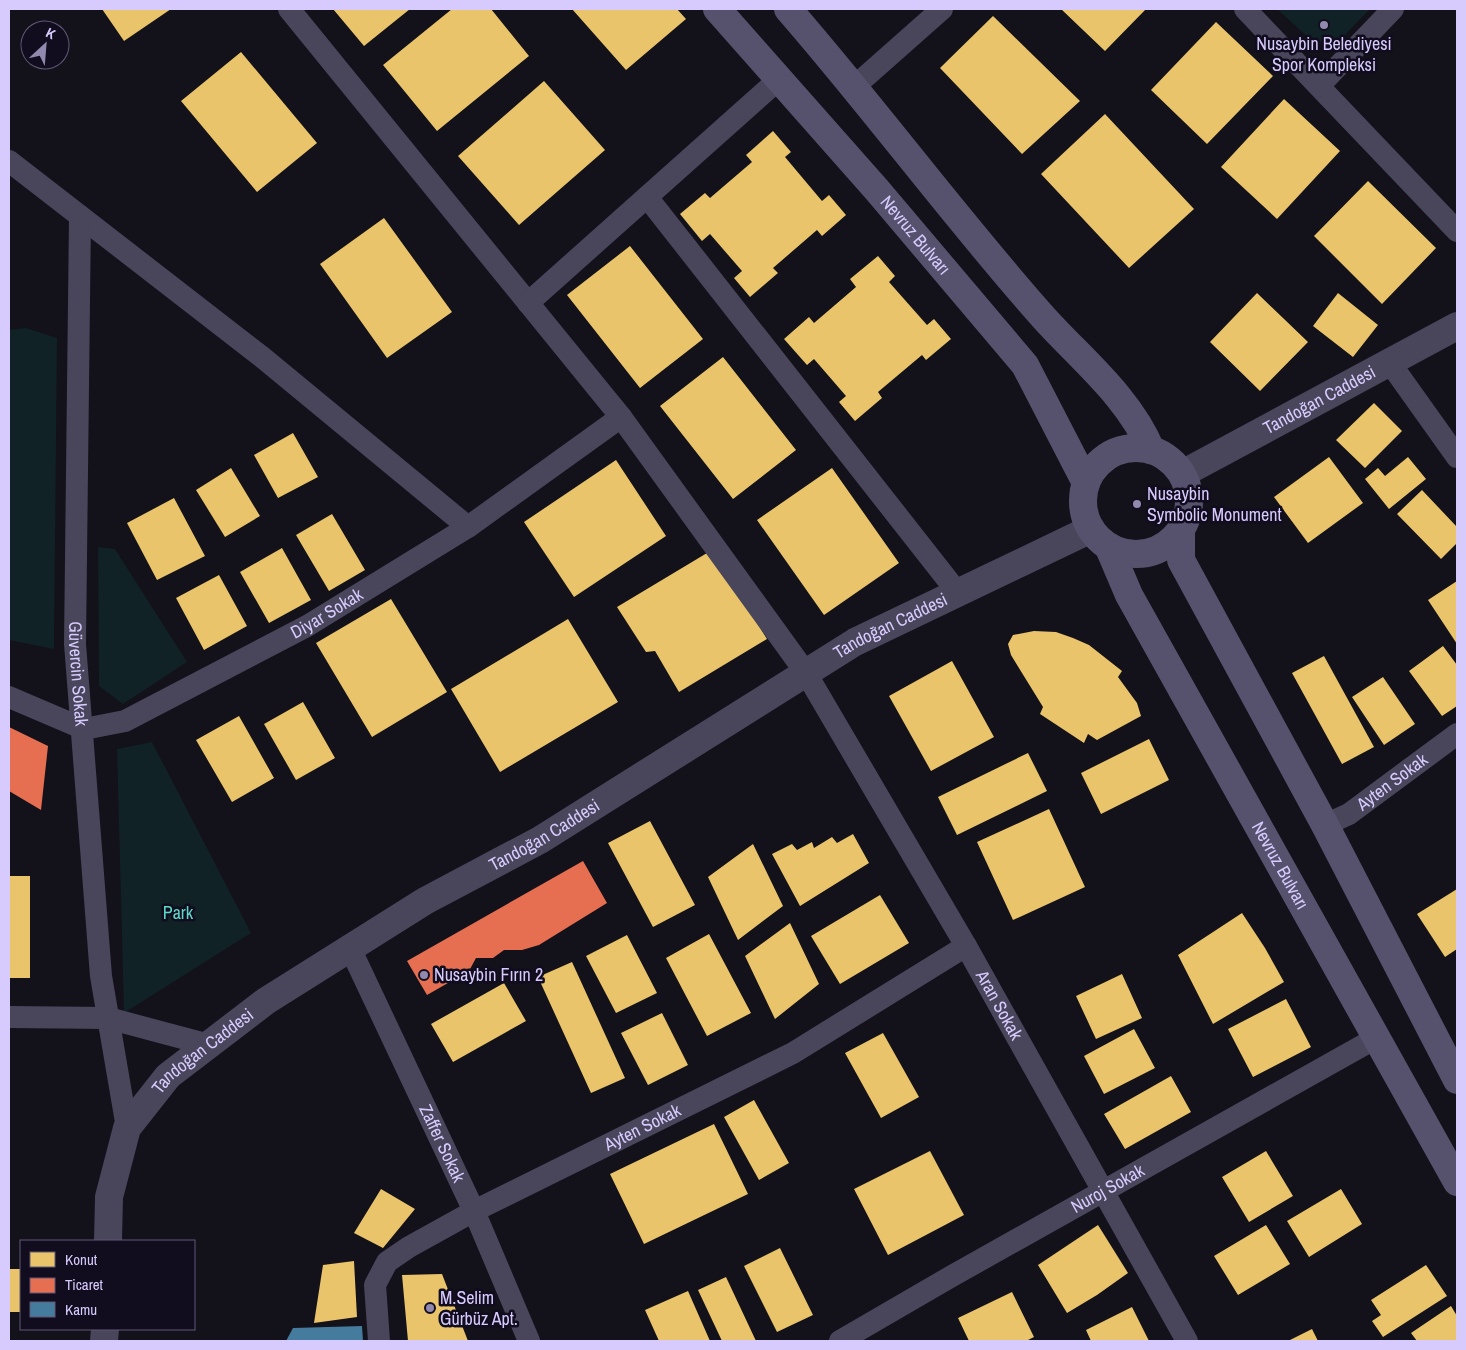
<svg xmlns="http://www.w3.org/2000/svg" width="1466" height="1350" font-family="'Archivo Narrow',sans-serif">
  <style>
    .green { fill: #102225 }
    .homes { fill: #e9c46a }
    .shops { fill: #e76f51 }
    .public { fill: #457b9d }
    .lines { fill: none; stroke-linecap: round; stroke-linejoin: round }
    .minor { stroke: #49455b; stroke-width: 22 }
    .tertiary { stroke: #49455b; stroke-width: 28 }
    .secondary { stroke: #56526d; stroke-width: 28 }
    .poi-dot { fill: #928aae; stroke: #120d1e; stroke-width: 2 }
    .labels { text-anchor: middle; stroke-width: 5; stroke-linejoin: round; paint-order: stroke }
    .poi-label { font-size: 18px; fill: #d7cbfd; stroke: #120d1e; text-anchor: start }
    .street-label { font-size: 18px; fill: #d7cbfd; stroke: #120d1e }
    .park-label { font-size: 18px; fill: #5bd9ca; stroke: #120d1e }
  </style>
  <rect width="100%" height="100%" fill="#13111a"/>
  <path class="green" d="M 1277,9 L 1370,9 L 1336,44 L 1311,40 Z
    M 26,328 L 57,338 L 54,649 L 9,640 L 9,330 Z
    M 98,547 L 115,549 L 187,662 L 123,704 L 99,686 Z
    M 152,742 L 251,933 L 124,1013 L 117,749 Z"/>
  <path class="homes" d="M 102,9 L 171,9 L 124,41 Z
    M 333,9 L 410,9 L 364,46 Z
    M 452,9 L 491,9 L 529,56 L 437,131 L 383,65 Z
    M 572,9 L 677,9 L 686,19 L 626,70 Z
    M 1061,9 L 1146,9 L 1105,51 Z
    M 993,16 L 1080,101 L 1022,154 L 940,68 Z
    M 1216,22 L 1273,76 L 1207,144 L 1151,90 Z
    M 241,52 L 317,143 L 257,192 L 181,101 Z
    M 544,81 L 605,150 L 519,225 L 458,156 Z
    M 1284,99 L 1340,151 L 1277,219 L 1221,167 Z
    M 1105,114 L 1194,209 L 1129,268 L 1041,174 Z
    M 773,131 L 791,152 L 785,157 L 822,201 L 829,195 L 846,215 L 822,236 L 817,230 L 773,268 L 778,273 L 750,297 L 734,278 L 742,271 L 710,234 L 702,241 L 680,214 L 705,193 L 710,198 L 752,162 L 746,155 Z
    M 1368,181 L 1436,248 L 1382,304 L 1314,236 Z
    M 384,218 L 452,312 L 387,358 L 320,264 Z
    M 630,246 L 703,339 L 640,388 L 567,295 Z
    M 878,256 L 895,276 L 889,282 L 927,325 L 934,319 L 951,339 L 926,360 L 922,355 L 878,392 L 882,398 L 855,421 L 839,402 L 846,396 L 814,359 L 807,365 L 784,339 L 809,317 L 814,323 L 856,287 L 850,279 Z
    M 1257,293 L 1308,342 L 1260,391 L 1210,342 Z
    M 1338,293 L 1378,325 L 1353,357 L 1313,326 Z
    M 723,357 L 796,450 L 733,499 L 660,406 Z
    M 1374,403 L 1402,431 L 1365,468 L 1336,440 Z
    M 293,433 L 318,477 L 278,498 L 254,455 Z
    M 1329,457 L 1363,503 L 1308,543 L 1274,497 Z
    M 1408,457 L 1426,479 L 1389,509 L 1365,479 L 1378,468 L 1385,476 Z
    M 616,460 L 666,536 L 574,597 L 524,522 Z
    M 231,468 L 260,516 L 225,537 L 196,490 Z
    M 832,468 L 899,563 L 824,615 L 757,520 Z
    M 1422,490 L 1457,527 L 1457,543 L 1441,559 L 1397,514 Z
    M 174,498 L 205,556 L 157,580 L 127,523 Z
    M 332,514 L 365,570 L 329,591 L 296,535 Z
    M 282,548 L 311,600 L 269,623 L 240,572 Z
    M 712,550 L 767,639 L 679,692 L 655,651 L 646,652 L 617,607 Z
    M 219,575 L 247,626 L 204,650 L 176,598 Z
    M 1457,581 L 1457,644 L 1428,600 Z
    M 391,599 L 447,692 L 372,737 L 316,643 Z
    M 568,619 L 618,702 L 500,772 L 451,689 Z
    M 1034,631 L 1056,632 L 1073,638 L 1089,645 L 1122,671 L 1118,677 L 1137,703 L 1141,716 L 1097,740 L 1088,734 L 1084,743 L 1040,714 L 1043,707 L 1011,655 L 1008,644 L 1013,635 Z
    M 1443,646 L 1457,665 L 1457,706 L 1442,716 L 1409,671 Z
    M 1324,656 L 1374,747 L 1342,764 L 1292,673 Z
    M 952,661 L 994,737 L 931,771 L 889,696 Z
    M 1383,677 L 1415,724 L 1384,745 L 1352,697 Z
    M 303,702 L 335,758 L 296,780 L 264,724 Z
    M 239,716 L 274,778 L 232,802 L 196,740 Z
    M 1149,739 L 1169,780 L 1101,814 L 1081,773 Z
    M 1028,753 L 1047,791 L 957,835 L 938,797 Z
    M 1049,809 L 1085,887 L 1013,920 L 977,842 Z
    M 650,821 L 695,905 L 653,927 L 608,843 Z
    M 853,834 L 869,863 L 800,906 L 772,854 L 792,844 L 797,850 L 812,842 L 814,848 L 832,837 L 837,843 Z
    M 753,844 L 783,906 L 738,940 L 708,877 Z
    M 9,876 L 30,876 L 30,978 L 9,978 Z
    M 1457,889 L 1457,949 L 1445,957 L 1417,914 Z
    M 880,895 L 909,943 L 840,984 L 811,936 Z
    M 1242,913 L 1265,948 L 1284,982 L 1213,1024 L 1178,955 Z
    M 790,923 L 819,984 L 775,1019 L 745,956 Z
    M 709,934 L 751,1013 L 707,1036 L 666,958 Z
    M 627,935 L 657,993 L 616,1013 L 586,956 Z
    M 572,962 L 625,1078 L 591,1093 L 538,977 Z
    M 1122,974 L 1142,1018 L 1096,1039 L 1076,996 Z
    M 504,983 L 526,1021 L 453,1062 L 431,1024 Z
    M 1286,999 L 1311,1047 L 1253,1077 L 1228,1029 Z
    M 662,1013 L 688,1065 L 648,1085 L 621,1033 Z
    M 1134,1029 L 1155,1068 L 1104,1094 L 1084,1056 Z
    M 883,1033 L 919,1097 L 881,1118 L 845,1053 Z
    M 1171,1076 L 1191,1112 L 1125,1149 L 1104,1114 Z
    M 754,1100 L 789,1163 L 759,1180 L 724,1117 Z
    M 714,1124 L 748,1194 L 644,1244 L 610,1174 Z
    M 930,1151 L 964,1215 L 888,1255 L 854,1189 Z
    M 1266,1151 L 1293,1196 L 1249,1222 L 1222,1177 Z
    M 381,1189 L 415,1209 L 383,1248 L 354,1233 Z
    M 1341,1189 L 1362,1224 L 1309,1257 L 1287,1221 Z
    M 1098,1225 L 1128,1273 L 1097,1295 L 1067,1313 L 1038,1265 Z
    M 1266,1225 L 1290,1264 L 1238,1295 L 1214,1256 Z
    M 780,1248 L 813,1315 L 777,1332 L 744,1266 Z
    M 354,1261 L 357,1317 L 314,1323 L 323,1265 Z
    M 1426,1265 L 1447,1296 L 1383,1337 L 1372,1321 L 1381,1315 L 1371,1300 Z
    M 9,1269 L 21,1269 L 21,1312 L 9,1312 Z
    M 442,1274 L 468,1341 L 408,1341 L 402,1275 Z
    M 726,1277 L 756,1341 L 722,1341 L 698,1290 Z
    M 688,1291 L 710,1341 L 659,1341 L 645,1310 Z
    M 1012,1292 L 1034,1337 L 1026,1341 L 969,1341 L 958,1318 Z
    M 1451,1306 L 1457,1316 L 1457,1341 L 1417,1341 L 1411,1333 Z
    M 1132,1307 L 1149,1341 L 1091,1341 L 1086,1330 Z
    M 1312,1329 L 1318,1341 L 1288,1341 Z"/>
  <path class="shops" d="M 9,727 L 48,746 L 41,810 L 9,791 Z
    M 583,861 L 607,903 L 539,945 L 522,950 L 504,950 L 493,958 L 476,958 L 469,971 L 427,995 L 407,961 Z"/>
  <path class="public" d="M 362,1326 L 363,1341 L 286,1341 L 293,1328 Z"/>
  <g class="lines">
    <g class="minor">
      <path id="s1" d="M 289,9 L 621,417 L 806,673 L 966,946 L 1187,1341"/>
      <path d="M 1245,9 L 1457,231"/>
      <path d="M 855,86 L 942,9"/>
      <path d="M 1319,86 L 1393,9"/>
      <path d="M 9,161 L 262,357 L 468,527"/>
      <path d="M 647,197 L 958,593"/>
      <path id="s2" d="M 80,216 L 75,644 L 101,976 L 127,1128"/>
      <path d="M 528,303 L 779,79"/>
      <path d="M 1390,363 L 1457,457"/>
      <path id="s3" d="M 9,697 L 84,729 L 125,721 L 307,626 L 468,527 L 621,417"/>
      <path id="s4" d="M 1325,825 L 1349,814 L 1457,734"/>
      <path id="s5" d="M 350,948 L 474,1211 L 529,1341"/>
      <path d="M 9,1017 L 108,1018 L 209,1045"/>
      <path id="s6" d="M 379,1341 L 375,1285 L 387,1262 L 409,1247 L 474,1211 L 793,1053 L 966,946"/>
      <path id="s7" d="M 840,1341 L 952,1276 L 1376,1038"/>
    </g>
    <g class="tertiary">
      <path id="s8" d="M 1182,474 L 1457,326"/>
      <path id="s9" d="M 108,1241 L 109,1197 L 127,1128 L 168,1076 L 266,1001 L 425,901 L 540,840 L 855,642 L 1091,529"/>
      <path d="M 104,1341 L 105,1329"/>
    </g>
    <g class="secondary">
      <path id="s10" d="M 717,9 L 877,190 L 1025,365 L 1086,483"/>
      <path d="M 788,9 C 876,110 955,218 1044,318 C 1081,359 1130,398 1151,450"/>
      <circle cx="1136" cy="501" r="53"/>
      <path d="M 1181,531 L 1181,560 L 1325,825 L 1457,1080"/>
      <path id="s11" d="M 1109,548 L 1129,595 L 1457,1182"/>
    </g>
  </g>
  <g class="poi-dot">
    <circle cx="1324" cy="25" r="5"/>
    <circle cx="1137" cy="504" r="5"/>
    <circle cx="424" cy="975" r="5"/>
    <circle cx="430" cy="1308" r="5"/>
  </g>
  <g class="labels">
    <g class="poi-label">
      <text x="1324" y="50" text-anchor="middle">Nusaybin Belediyesi<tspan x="1324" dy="21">Spor Kompleksi</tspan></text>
      <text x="1147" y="500">Nusaybin<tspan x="1147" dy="21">Symbolic Monument</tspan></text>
      <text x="434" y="981">Nusaybin Fırın 2</text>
      <text x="440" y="1304">M.Selim<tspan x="440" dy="21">Gürbüz Apt.</tspan></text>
    </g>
    <g class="street-label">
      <text dy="6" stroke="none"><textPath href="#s10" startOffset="301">Nevruz Bulvarı</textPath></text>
      <text dy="6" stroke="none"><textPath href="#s8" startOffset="156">Tandoğan Caddesi</textPath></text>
      <text dy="6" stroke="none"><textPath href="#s3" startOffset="352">Diyar Sokak</textPath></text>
      <text dy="6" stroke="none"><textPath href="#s9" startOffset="1034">Tandoğan Caddesi</textPath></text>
      <text dy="6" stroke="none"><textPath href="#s2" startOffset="458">Güvercin Sokak</textPath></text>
      <text dy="6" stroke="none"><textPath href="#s4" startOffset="80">Ayten Sokak</textPath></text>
      <text dy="6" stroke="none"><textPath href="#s9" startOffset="629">Tandoğan Caddesi</textPath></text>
      <text dy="6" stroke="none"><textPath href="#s11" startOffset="361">Nevruz Bulvarı</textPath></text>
      <text dy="6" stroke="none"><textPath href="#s1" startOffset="1226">Aran Sokak</textPath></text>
      <text dy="6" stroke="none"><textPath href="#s9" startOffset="224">Tandoğan Caddesi</textPath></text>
      <text dy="6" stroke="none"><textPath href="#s6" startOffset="371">Ayten Sokak</textPath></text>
      <text dy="6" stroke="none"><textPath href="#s5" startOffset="216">Zaffer Sokak</textPath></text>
      <text dy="6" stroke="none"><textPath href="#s7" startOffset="308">Nuroj Sokak</textPath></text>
    </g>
    <g class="park-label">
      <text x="178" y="919">Park</text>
    </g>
  </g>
  <rect width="1466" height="1350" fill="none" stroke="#d7cbfd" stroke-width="20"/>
  <rect x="20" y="1240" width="175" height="90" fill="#120d1e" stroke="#615977"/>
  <rect x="30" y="1252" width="25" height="15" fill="#e9c46a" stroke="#615977"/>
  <text x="65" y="1265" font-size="15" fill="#d7cbfd">Konut</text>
  <rect x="30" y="1278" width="25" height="15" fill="#e76f51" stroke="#615977"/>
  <text x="65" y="1290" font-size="15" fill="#d7cbfd">Ticaret</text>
  <rect x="30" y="1302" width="25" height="15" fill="#457b9d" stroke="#615977"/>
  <text x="65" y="1315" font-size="15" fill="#d7cbfd">Kamu</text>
  <g transform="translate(45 45) rotate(26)"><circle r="24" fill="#120d1e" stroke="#615977"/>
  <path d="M0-4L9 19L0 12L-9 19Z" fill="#928aae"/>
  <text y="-8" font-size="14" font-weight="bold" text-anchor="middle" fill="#d7cbfd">K</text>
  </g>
</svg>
